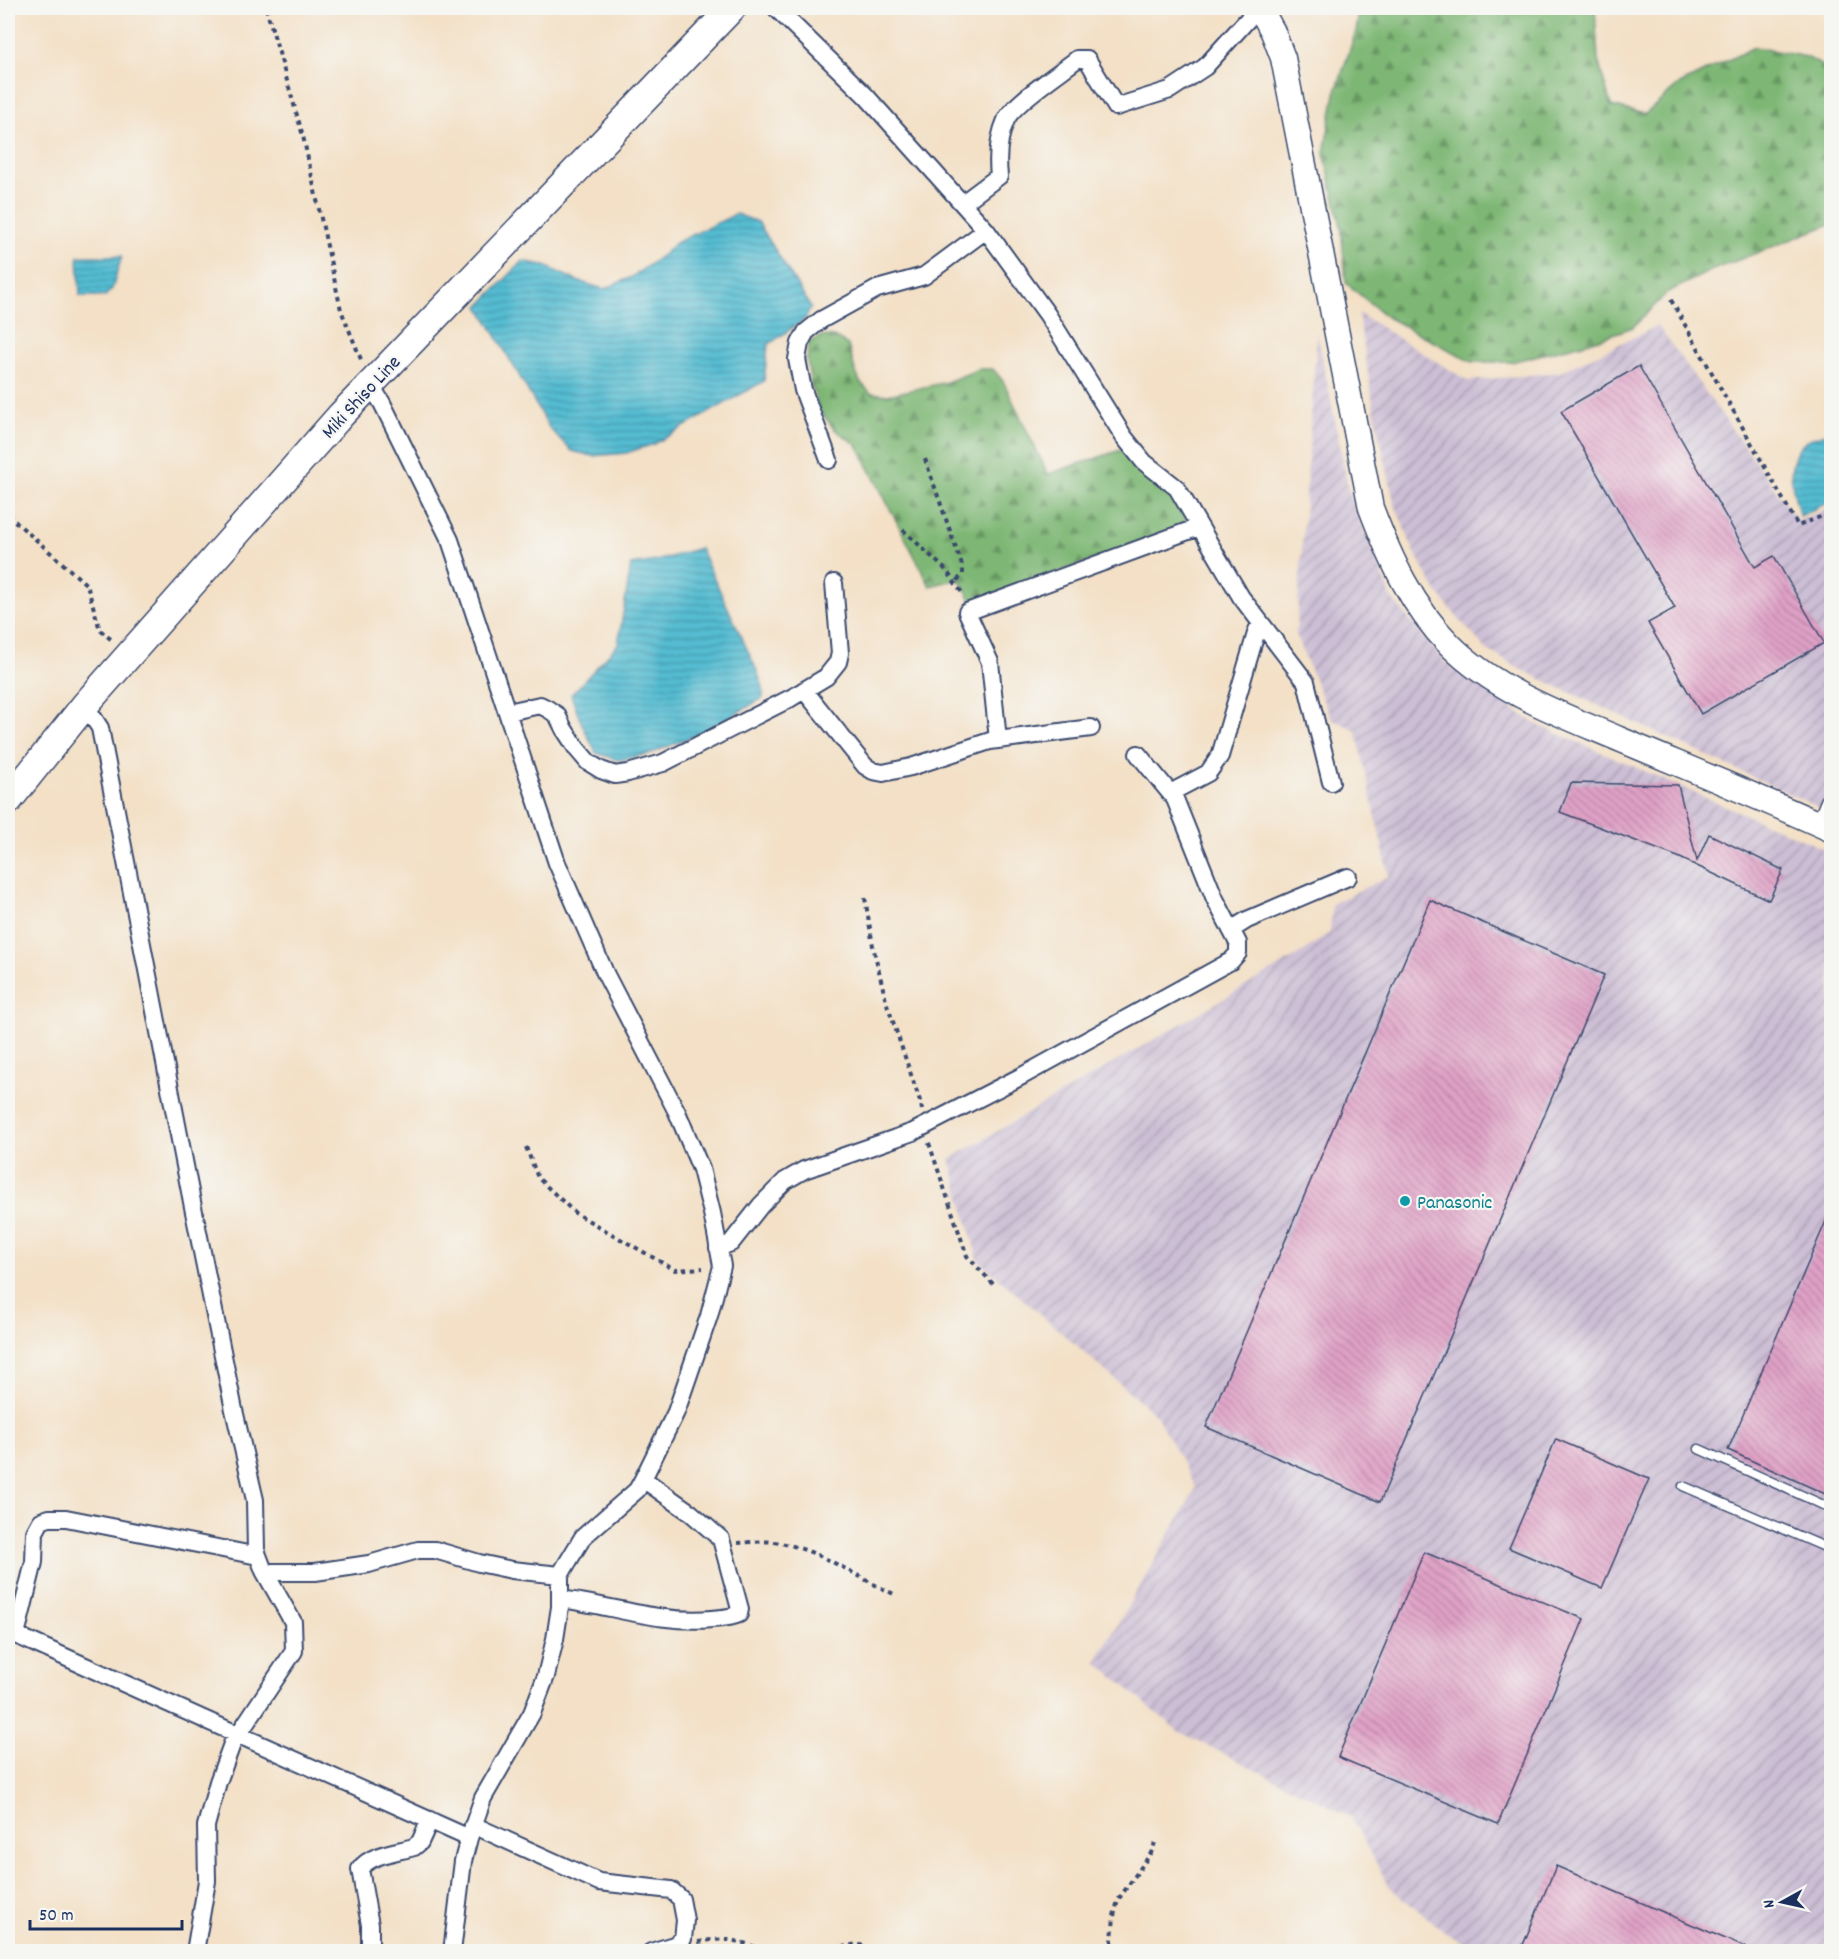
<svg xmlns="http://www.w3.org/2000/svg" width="1839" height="1959" font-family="Dekko,sans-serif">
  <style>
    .industrial { fill: url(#industrial-furrows) }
    .forest { fill: url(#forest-firs); stroke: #4c7369; stroke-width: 1.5 }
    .water { fill: url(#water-rules); stroke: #387698; stroke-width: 1.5 }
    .building { fill: url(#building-back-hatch) }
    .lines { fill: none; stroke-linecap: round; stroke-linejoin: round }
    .lane-casing { stroke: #3b4a6e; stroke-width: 11 }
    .street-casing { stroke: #3b4a6e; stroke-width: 20 }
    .secondary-casing { stroke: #3b4a6e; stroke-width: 27 }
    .primary-casing { stroke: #3b4a6e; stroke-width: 30 }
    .path { stroke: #3b4a6e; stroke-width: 4; stroke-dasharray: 4.5 4.5; stroke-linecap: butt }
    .lane { stroke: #fff; stroke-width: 8 }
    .street { stroke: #fff; stroke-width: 16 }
    .secondary { stroke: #fff; stroke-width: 24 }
    .primary { stroke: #fff; stroke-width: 27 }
    .culture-dot { fill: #0f9aa8; stroke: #f6f6f2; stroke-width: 2 }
    .labels { text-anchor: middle; stroke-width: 4.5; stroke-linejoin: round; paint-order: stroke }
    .street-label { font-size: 20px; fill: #1b2f5e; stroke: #f6f6f2 }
    .culture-label { font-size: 20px; fill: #0d838f; stroke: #f6f6f2; text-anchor: start }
  </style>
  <defs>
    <pattern id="industrial-furrows" width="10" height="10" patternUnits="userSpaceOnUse" patternTransform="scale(1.5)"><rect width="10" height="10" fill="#ccbed4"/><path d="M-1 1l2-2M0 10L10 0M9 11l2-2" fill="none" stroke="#a59baf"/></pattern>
    <pattern id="forest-firs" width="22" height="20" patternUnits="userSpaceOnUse" patternTransform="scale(1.5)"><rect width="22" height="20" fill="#7eb774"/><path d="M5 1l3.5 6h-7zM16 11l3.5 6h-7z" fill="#669562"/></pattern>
    <pattern id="water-rules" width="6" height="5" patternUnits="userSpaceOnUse" patternTransform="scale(1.5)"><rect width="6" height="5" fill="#54bcd1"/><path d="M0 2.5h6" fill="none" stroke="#4599ad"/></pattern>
    <pattern id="building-back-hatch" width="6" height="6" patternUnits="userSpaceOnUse" patternTransform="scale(1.5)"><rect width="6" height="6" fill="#e0a1c6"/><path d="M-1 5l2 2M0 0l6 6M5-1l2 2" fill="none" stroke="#b584a4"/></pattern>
  </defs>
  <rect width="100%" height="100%" fill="#f6f6f2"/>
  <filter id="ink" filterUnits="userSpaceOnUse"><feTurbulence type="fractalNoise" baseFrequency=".0167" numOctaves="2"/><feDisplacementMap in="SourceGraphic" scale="12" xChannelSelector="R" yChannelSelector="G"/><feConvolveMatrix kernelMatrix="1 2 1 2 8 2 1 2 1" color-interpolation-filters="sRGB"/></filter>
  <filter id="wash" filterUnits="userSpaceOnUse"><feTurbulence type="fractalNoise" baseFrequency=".008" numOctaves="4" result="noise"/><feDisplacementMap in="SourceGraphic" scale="24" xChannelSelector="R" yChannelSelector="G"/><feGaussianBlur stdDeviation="1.35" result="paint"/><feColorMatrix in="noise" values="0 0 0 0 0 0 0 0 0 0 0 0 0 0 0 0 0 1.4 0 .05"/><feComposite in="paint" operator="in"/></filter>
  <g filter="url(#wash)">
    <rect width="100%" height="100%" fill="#f3e0c6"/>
    <path class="industrial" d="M 1358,313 L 1468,381 L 1560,372 L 1658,326 L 1798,521 L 1831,507 L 1831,813 L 1584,699 L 1520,669 L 1486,649 L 1456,616 L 1435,589 L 1414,551 L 1395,505 L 1376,420 Z
      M 1317,332 L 1349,492 L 1392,599 L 1446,663 L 1534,723 L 1831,852 L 1831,1951 L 1484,1951 L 1452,1937 L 1390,1888 L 1351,1817 L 1178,1731 L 1096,1662 L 1196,1488 L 1156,1415 L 978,1260 L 950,1159 L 1300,954 L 1330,932 L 1332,904 L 1389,876 L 1356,730 L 1331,719 L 1296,635 Z"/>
    <path class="forest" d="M 1360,8 L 1595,8 L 1598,60 L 1611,106 L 1645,114 L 1680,84 L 1754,47 L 1807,57 L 1831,71 L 1831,224 L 1710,271 L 1668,292 L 1633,327 L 1587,343 L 1511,362 L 1472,362 L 1387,317 L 1346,283 L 1341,226 L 1324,153 L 1335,94 L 1356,31 Z
      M 822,336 L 834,337 L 848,345 L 855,370 L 860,382 L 871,393 L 888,395 L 947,382 L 979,369 L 993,369 L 1003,381 L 1048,474 L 1124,449 L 1141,471 L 1166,488 L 1189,525 L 973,603 L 959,579 L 930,586 L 857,445 L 834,429 L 819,409 L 811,384 L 807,360 L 809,342 Z"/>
    <path class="water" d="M 736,214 L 758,222 L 811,308 L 805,319 L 768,345 L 764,381 L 654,444 L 626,453 L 593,456 L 572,451 L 550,429 L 479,306 L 523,261 L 543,265 L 577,281 L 604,289 L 632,277 L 664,254 L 675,243 Z
      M 78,256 L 122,256 L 112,289 L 105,296 L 80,296 Z
      M 1831,433 L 1831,501 L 1800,516 C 1793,491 1783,464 1804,443 C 1810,437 1824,435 1831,433 Z
      M 700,548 L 755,666 L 763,687 L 763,698 L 707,730 L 650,754 L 618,760 L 596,753 L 580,720 L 571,695 L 618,644 L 631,565 L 657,561 Z"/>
    <g id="blocks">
      <path class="building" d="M 1639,366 L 1755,567 L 1774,556 L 1824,643 L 1701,714 L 1648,623 L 1675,608 L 1561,411 Z
        M 1571,783 L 1678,785 L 1697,861 L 1709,834 L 1783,870 L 1769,900 L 1678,857 L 1560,812 Z
        M 1430,900 L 1604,975 L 1380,1502 L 1206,1427 Z
        M 1832,1207 L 1832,1497 L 1728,1450 Z
        M 1556,1439 L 1649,1479 L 1602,1588 L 1509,1548 Z
        M 1424,1552 L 1584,1619 L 1498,1824 L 1338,1757 Z
        M 1556,1866 L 1756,1952 L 1520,1952 Z"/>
    </g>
  </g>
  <g filter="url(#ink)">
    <use href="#blocks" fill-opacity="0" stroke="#3b4a6e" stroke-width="1.5"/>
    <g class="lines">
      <g class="lane-casing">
        <path id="lane" d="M 1817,820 L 1832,784
          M 1699,1449 L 1832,1509
          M 1683,1486 L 1832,1550"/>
      </g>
      <g class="street-casing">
        <path id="street" d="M 776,8 L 866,96 L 986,230 L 1047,314 L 1124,437 L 1144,462 L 1177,488 L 1241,597 L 1306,682 L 1331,782
          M 963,203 L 999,176 C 997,157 998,138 1006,120 C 1013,103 1061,72 1077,59 L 1087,59 L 1116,107 L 1170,90 L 1205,67 L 1258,8
          M 370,384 L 382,403 L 450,540 L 557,863 L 606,975 L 677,1112 L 701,1169 L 712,1213 L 722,1266 L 709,1316 L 676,1412 L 643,1479 L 637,1490 L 583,1537 L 560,1575 L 560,1607 L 555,1639 L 546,1676 L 532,1713 L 483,1798 L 469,1838 L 463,1861 L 452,1952
          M 829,460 L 803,390 L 797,359 L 800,343 L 806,332 L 821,320 L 877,289 L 924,276 L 986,230
          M 804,690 L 865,766 L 873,771 L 883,773 L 911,767 L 990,741 L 1091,728
          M 85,705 L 100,728 L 193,1207 L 234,1410 L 255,1500 L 256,1550 L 264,1571 L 293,1622 L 294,1651 L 232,1744 L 218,1782 L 206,1826 L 207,1881 L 195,1952
          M 508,712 L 540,705 L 548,709 L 557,715 L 564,729 L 577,749 L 588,762 L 601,770 L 615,775 L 628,773 L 663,763 L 791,698 L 826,677 L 838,662 L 840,653 L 834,583
          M 998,740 L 990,662 L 967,612 L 1199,527
          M 1170,793 L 1208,773 L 1220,756 L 1257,630 L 1263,626
          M 1231,930 L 1247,920 L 1348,877
          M 718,1248 L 731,1243 L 761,1205 L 785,1181 L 804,1170 L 913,1132 L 1022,1076 L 1231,961 L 1238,953 L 1238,943 L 1215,899 L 1175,799 L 1138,754
          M 266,1574 L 272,1572 L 315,1572 L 369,1564 L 418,1550 L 435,1550 L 479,1563 L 512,1570 L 560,1575
          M 560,1599 C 611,1605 660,1624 712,1619 C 721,1618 730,1618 739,1614 L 740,1609 L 721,1539 L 691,1513 L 643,1479
          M 8,1634 L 16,1635 L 469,1838
          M 16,1635 L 34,1562 L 35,1532 L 41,1521 L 49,1518 L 66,1518 L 258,1556
          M 473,1825 L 599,1882 L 671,1890 L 681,1899 L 685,1920 L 683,1939 L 674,1945 L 651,1952
          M 370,1952 L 370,1925 L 360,1869 C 370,1854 397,1852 414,1847 L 420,1842 L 430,1820"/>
      </g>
      <g class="secondary-casing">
        <path id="secondary" d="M 1260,8 L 1273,32 L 1283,58 L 1371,508 C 1390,558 1412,607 1450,645 C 1496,691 1560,714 1619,739 C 1690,769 1762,798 1832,830"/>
      </g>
      <g class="primary-casing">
        <path id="primary" d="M 8,801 L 85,705 L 341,415 L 732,8"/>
      </g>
      <path class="path" d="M 266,8 L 303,136 L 341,310 L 362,362
        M 1671,300 L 1798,526 L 1832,512
        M 925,459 L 963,568 L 963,575 L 955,582
        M 8,515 L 87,585 L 100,630 L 113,641
        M 903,530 L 946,570 L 963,594
        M 865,898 L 873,946 L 886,1001 L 921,1104 L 922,1110
        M 929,1143 L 967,1256 L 994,1285
        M 526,1147 L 538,1178 L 575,1213 L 675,1270 L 703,1268
        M 738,1543 C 751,1542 767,1540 780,1543 C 822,1551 856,1577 894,1594
        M 698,1942 C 730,1936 741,1942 770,1952
        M 815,1952 L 857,1944 L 881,1952
        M 1111,1952 L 1114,1916 L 1118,1900 L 1151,1853 L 1155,1843"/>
      <use href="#lane" class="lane"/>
      <use href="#street" class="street"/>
      <use href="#secondary" class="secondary"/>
      <use href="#primary" class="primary"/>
    </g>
  </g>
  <circle class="culture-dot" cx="1405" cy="1201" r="6"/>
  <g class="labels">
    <g class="street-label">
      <text transform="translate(360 396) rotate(-47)" y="7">Miki Shiso Line</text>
    </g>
    <g class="culture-label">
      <text x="1417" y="1208">Panasonic</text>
    </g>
  </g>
  <rect width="1839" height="1959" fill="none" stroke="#f6f6f2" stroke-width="30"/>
  <g transform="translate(1782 1902) rotate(262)" stroke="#f6f6f2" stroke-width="4.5" paint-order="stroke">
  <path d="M0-4.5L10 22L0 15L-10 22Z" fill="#1b2f5e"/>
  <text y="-9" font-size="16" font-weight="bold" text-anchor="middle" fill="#1b2f5e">N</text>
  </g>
  <path d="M30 1920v9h152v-9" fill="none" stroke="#1b2f5e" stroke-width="3"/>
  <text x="39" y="1920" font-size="18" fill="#1b2f5e" stroke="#f6f6f2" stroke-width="4.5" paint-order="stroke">50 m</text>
</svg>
